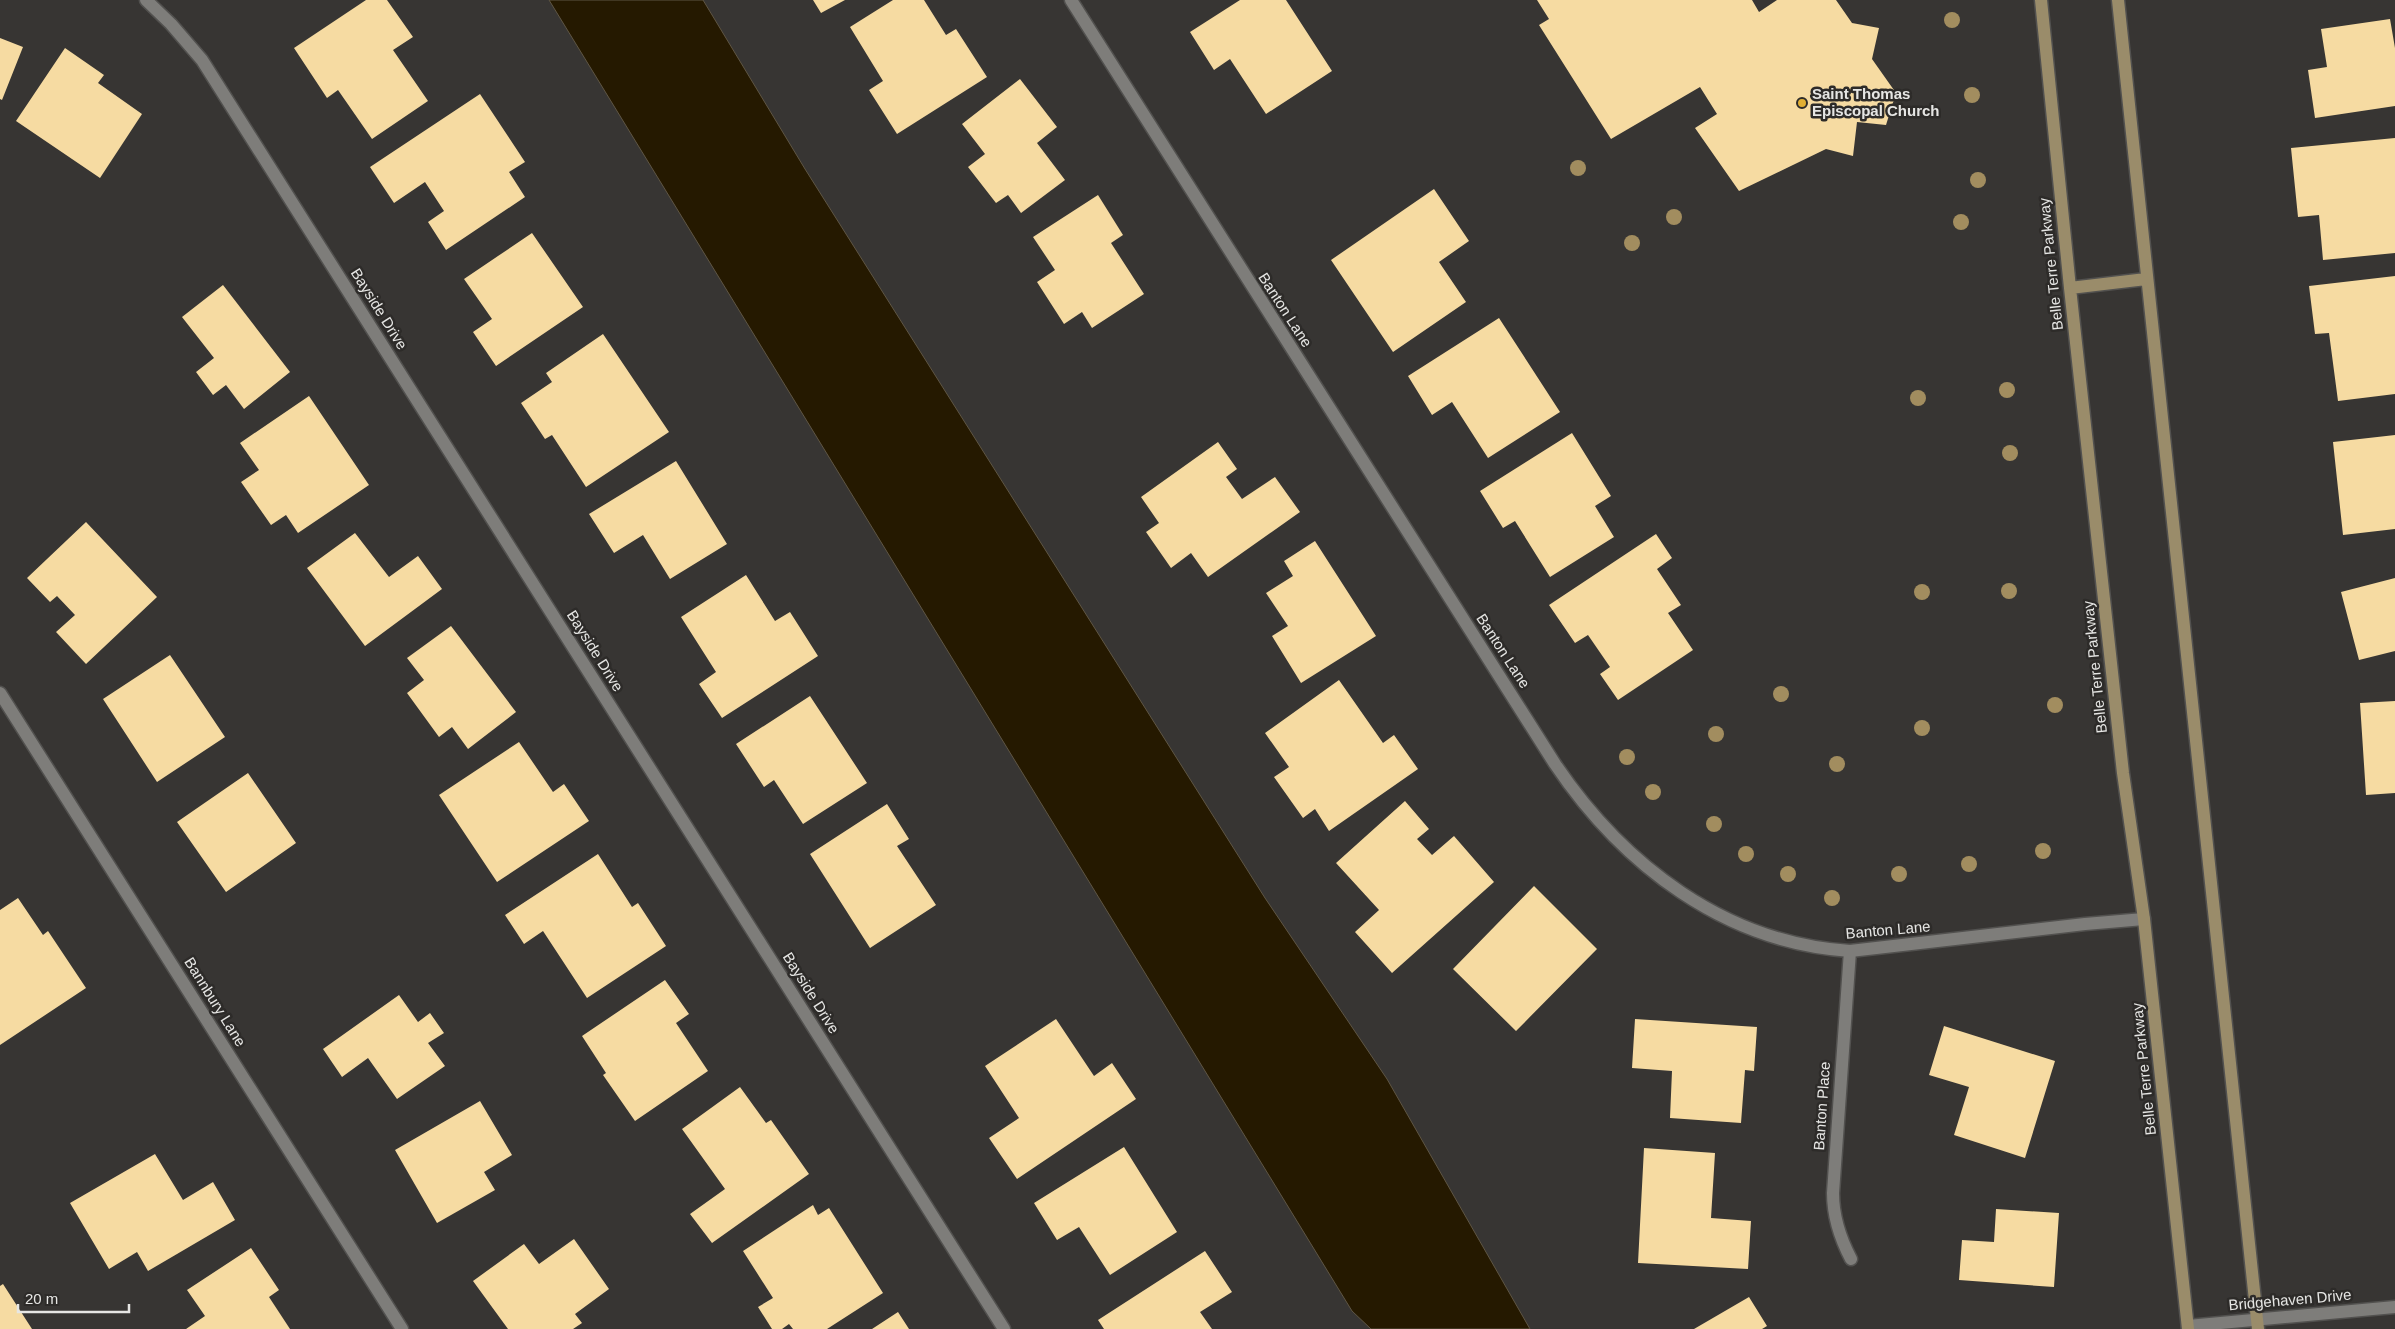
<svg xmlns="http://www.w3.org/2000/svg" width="2395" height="1329" font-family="Helvetica,sans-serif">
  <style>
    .water { fill: #251900; stroke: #5f5644 }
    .building { fill: #f6dba2 }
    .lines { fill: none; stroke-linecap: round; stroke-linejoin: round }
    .minor-casing { stroke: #52514f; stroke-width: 15 }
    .secondary-casing { stroke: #52514f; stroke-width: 15 }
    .minor { stroke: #7e7d7a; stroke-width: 12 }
    .secondary { stroke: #9a8c6a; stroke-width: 12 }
    .tree { fill: #a28d5f }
    .poi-dot { fill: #e1af34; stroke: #2d2b29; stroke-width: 2 }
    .labels { text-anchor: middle; stroke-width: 5; stroke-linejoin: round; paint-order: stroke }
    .poi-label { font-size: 15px; font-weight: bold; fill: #e6e6e4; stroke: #2d2b29; text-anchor: start }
    .street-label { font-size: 15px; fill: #e6e6e4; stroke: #2d2b29 }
  </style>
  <rect width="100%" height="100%" fill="#373533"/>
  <path class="water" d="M 549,0 L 703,0 L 805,169 L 1265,898 L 1387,1079 L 1530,1329 L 1371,1329 L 1352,1311 Z"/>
  <path class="building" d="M 366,0 L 387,0 L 413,37 L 393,50 L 428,101 L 372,139 L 338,90 L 327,98 L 294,48 Z
    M 813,0 L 845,0 L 821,13 Z
    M 893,0 L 924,0 L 946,35 L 956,29 L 987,77 L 897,134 L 869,90 L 883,81 L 850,27 Z
    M 1240,0 L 1286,0 L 1332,71 L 1266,114 L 1230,59 L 1214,70 L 1190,32 Z
    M 1537,0 L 1752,0 L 1759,12 L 1777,0 L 1836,0 L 1852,23 L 1879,28 L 1872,59 L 1896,93 L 1886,125 L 1857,122 L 1853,156 L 1826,149 L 1739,191 L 1695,128 L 1717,114 L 1700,87 L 1611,139 L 1539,25 L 1549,19 Z
    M 2390,19 L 2395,48 L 2395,106 L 2315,118 L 2308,70 L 2327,67 L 2321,29 Z
    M 0,38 L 23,47 L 2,100 L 0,99 Z
    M 65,48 L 104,75 L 98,83 L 142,114 L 100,178 L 16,121 Z
    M 1020,79 L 1057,127 L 1037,143 L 1065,180 L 1021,213 L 1008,195 L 996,203 L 968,167 L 985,154 L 962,124 Z
    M 480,94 L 525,162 L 509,172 L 525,197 L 446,250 L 428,222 L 444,211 L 425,182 L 394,203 L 370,167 Z
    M 2395,138 L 2395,253 L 2323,260 L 2319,215 L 2298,217 L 2291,148 Z
    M 1434,189 L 1469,241 L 1439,262 L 1466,302 L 1393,352 L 1331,260 Z
    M 1098,195 L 1123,235 L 1111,243 L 1144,294 L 1092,328 L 1082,312 L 1064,324 L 1037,282 L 1055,270 L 1033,237 Z
    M 532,233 L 583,307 L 496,366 L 473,332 L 492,319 L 464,279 Z
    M 2395,276 L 2395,394 L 2338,401 L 2329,333 L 2315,334 L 2309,286 Z
    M 223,285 L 290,372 L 244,409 L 226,385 L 213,395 L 196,372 L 214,358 L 182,317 Z
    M 1499,318 L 1560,412 L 1488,458 L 1452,402 L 1432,415 L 1408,376 Z
    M 603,334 L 669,432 L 586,487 L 552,435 L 545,439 L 521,403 L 552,382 L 546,373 Z
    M 309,396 L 369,485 L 298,533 L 286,515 L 271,525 L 241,482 L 259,470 L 240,443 Z
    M 1572,433 L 1611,496 L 1595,506 L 1614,537 L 1550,577 L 1515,521 L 1503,528 L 1480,491 Z
    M 2395,435 L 2395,529 L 2343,535 L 2333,442 Z
    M 1218,442 L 1237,469 L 1226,477 L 1242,499 L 1275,477 L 1300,512 L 1208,577 L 1191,553 L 1171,568 L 1146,532 L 1159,523 L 1141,497 Z
    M 676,461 L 727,544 L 670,579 L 643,535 L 614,553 L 589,514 Z
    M 86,522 L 157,597 L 86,664 L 56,632 L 75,615 L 57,596 L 50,602 L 27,578 Z
    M 355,533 L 389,577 L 418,556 L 442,589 L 365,646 L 307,568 Z
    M 1656,534 L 1672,558 L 1657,569 L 1681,605 L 1668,613 L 1693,650 L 1618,700 L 1600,674 L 1610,667 L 1588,635 L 1575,643 L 1549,605 Z
    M 1315,541 L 1376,636 L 1301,683 L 1272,636 L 1288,626 L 1266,593 L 1293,576 L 1284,561 Z
    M 746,575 L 775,621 L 790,612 L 818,656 L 722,718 L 699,684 L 716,672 L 681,617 Z
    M 2395,578 L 2395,651 L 2359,660 L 2341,592 Z
    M 451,626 L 516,712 L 468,749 L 452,727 L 439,737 L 407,693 L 424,680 L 407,658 Z
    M 170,655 L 225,737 L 157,782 L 103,699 Z
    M 1339,680 L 1383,743 L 1394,735 L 1418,769 L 1329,831 L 1315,809 L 1303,818 L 1274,777 L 1289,767 L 1265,733 Z
    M 810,696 L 867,783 L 803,824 L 774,780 L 764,787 L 736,744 Z
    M 2395,701 L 2395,793 L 2366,795 L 2360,703 Z
    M 519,742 L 553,792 L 564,784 L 589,821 L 497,882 L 439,795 Z
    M 248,773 L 296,843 L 226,892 L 177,822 Z
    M 1405,801 L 1429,829 L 1417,839 L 1432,855 L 1454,836 L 1494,882 L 1392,973 L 1355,932 L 1379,910 L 1336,863 Z
    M 887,804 L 909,839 L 897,846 L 936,905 L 870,948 L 810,854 Z
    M 598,854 L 632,907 L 638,903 L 666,946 L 587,998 L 543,931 L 524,944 L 505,915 Z
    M 1534,886 L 1597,949 L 1516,1031 L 1453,969 Z
    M 18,898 L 43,935 L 48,931 L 86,988 L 0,1045 L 0,910 Z
    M 665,980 L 689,1014 L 676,1023 L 708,1071 L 635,1121 L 603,1075 L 606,1073 L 582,1036 Z
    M 399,995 L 418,1022 L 430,1013 L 444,1033 L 428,1043 L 445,1066 L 397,1099 L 368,1058 L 342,1077 L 323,1049 Z
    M 1056,1019 L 1094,1076 L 1112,1063 L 1136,1099 L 1017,1179 L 989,1138 L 1019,1118 L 985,1066 Z
    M 1635,1019 L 1757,1027 L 1754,1071 L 1745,1070 L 1741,1123 L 1670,1118 L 1672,1071 L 1632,1068 Z
    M 1944,1026 L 2055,1061 L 2025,1158 L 1954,1135 L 1969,1087 L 1929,1075 Z
    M 740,1087 L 766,1123 L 771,1120 L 809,1174 L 712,1243 L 690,1214 L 725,1189 L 682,1129 Z
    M 480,1101 L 512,1155 L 484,1172 L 495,1190 L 437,1223 L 395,1150 Z
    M 1124,1147 L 1177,1232 L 1110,1275 L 1079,1227 L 1057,1240 L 1034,1203 Z
    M 1644,1148 L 1715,1153 L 1711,1218 L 1751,1221 L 1748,1269 L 1638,1263 Z
    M 155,1154 L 183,1200 L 213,1182 L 235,1220 L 148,1271 L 137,1252 L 109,1269 L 70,1203 Z
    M 813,1205 L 818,1215 L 829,1208 L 883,1293 L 827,1329 L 793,1329 L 789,1324 L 782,1329 L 772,1329 L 758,1307 L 773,1298 L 743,1251 Z
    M 1996,1209 L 2059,1213 L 2054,1287 L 1959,1280 L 1962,1240 L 1994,1242 Z
    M 574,1239 L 609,1289 L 575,1314 L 582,1323 L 573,1329 L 508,1329 L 473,1281 L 524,1244 L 539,1264 Z
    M 251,1248 L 279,1290 L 269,1297 L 290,1329 L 186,1329 L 205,1316 L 187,1290 Z
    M 1205,1251 L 1232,1292 L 1200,1312 L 1212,1329 L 1104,1329 L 1098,1320 Z
    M 3,1284 L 32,1329 L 0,1329 L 0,1286 Z
    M 1749,1297 L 1767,1326 L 1762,1329 L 1694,1329 Z
    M 898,1312 L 909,1329 L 872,1329 Z"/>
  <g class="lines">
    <g class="minor-casing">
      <path id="minor" d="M 146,0 L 171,24 L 202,60 L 1004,1329
        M 1071,0 L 1555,764 C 1623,865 1725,943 1850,951 L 2085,924 L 2144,919
        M 0,693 L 402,1329
        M 1850,951 L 1833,1193 C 1833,1217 1840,1238 1851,1259
        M 2188,1326 L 2395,1307"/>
    </g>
    <g class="secondary-casing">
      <path id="secondary" d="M 2041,0 L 2070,288 L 2123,773 L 2144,919 L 2188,1329
        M 2118,0 L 2258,1329
        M 2070,288 L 2146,279"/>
    </g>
    <use href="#minor" class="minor"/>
    <use href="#secondary" class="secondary"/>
  </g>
  <g class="tree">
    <circle cx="1952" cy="20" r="8"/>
    <circle cx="1972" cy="95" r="8"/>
    <circle cx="1578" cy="168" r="8"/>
    <circle cx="1978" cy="180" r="8"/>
    <circle cx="1674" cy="217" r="8"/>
    <circle cx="1961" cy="222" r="8"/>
    <circle cx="1632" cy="243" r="8"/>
    <circle cx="2007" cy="390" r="8"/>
    <circle cx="1918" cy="398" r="8"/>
    <circle cx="2010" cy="453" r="8"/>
    <circle cx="2009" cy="591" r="8"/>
    <circle cx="1922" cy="592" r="8"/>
    <circle cx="1781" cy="694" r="8"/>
    <circle cx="2055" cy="705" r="8"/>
    <circle cx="1922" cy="728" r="8"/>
    <circle cx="1716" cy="734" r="8"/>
    <circle cx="1627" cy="757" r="8"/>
    <circle cx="1837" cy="764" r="8"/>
    <circle cx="1653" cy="792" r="8"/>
    <circle cx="1714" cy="824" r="8"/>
    <circle cx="2043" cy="851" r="8"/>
    <circle cx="1746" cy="854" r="8"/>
    <circle cx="1969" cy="864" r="8"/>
    <circle cx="1788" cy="874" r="8"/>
    <circle cx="1899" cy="874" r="8"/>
    <circle cx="1832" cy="898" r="8"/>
  </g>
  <circle class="poi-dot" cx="1802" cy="103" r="5"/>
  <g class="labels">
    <g class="poi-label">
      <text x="1812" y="99">Saint Thomas<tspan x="1812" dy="17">Episcopal Church</tspan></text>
    </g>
    <g class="street-label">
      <text transform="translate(2051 264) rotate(-96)" y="5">Belle Terre Parkway</text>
      <text transform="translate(379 309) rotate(58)" y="5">Bayside Drive</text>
      <text transform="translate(1285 310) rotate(57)" y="5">Banton Lane</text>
      <text transform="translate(595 651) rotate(58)" y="5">Bayside Drive</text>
      <text transform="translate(1503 651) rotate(57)" y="5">Banton Lane</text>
      <text transform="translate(2095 667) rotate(-96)" y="5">Belle Terre Parkway</text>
      <text transform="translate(1888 930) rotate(-5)" y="5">Banton Lane</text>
      <text transform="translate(811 993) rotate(58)" y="5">Bayside Drive</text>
      <text transform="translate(215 1002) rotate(58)" y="5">Bannbury Lane</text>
      <text transform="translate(2144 1069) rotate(-96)" y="5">Belle Terre Parkway</text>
      <text transform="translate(1822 1106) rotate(-86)" y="5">Banton Place</text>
      <text transform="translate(2290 1300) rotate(-5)" y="5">Bridgehaven Drive</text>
    </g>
  </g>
  <path d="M18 1304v8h111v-8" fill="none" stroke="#e6e6e4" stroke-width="2.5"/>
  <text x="25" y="1304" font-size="15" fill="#e6e6e4" stroke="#2d2b29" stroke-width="4" paint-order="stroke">20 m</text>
</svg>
